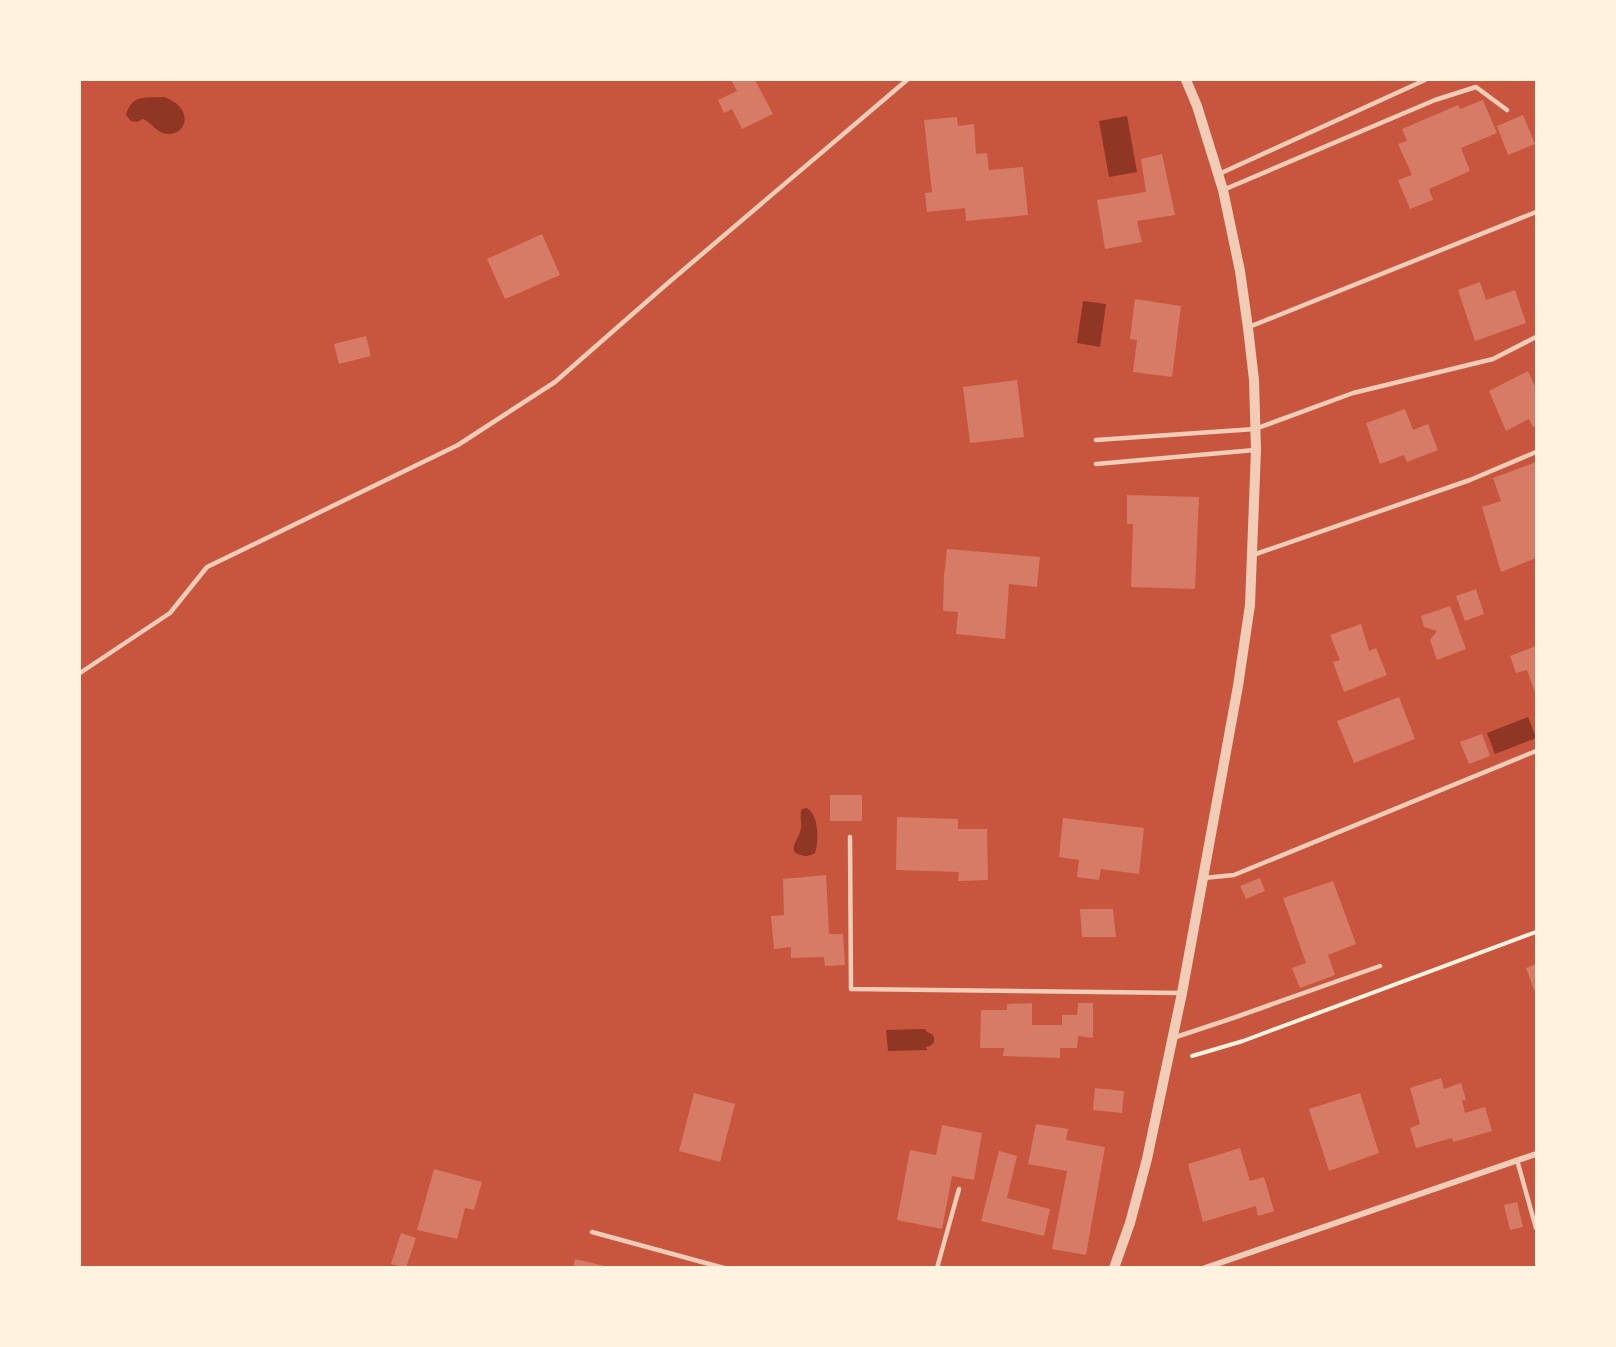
<svg xmlns="http://www.w3.org/2000/svg" width="1616" height="1347" font-family="Spectral,serif">
  <style>
    .water { fill: #8f3625 }
    .building { fill: #d67c66 }
    .lines { fill: none; stroke-linecap: round; stroke-linejoin: round }
    .path { stroke: #fff3e0; stroke-width: 4 }
    .service { stroke: #f1ccb7; stroke-width: 4.5 }
    .minor { stroke: #f1ccb7; stroke-width: 6 }
    .tertiary { stroke: #f1ccb7; stroke-width: 10 }
  </style>
  <rect width="100%" height="100%" fill="#c8553d"/>
  <path class="water" d="M 164,97 C 169,99 176,102 180,107 C 190,119 183,135 167,134 C 156,133 153,123 143,119 L 137,122 L 131,121 L 126,115 C 132,94 145,98 164,97 Z
    M 1127,116 L 1137,172 L 1109,177 L 1099,121 Z
    M 1083,301 L 1106,304 L 1100,347 L 1077,343 Z
    M 1528,717 L 1536,738 L 1495,754 L 1487,733 Z
    M 807,808 C 819,815 819,841 815,853 C 810,856 806,857 801,855 C 785,852 800,838 801,828 C 802,821 799,816 802,809 Z
    M 925,1029 L 926,1031 L 933,1035 C 936,1041 933,1046 926,1047 L 927,1050 L 888,1051 L 886,1030 Z"/>
  <path class="building" d="M 731,80 L 755,80 L 773,114 L 742,129 L 732,109 L 724,113 L 718,100 L 737,91 Z
    M 1483,100 L 1497,133 L 1461,148 L 1470,171 L 1429,189 L 1433,200 L 1410,209 L 1398,180 L 1412,175 L 1398,144 L 1407,141 L 1402,129 L 1458,105 L 1460,109 Z
    M 1523,115 L 1535,144 L 1508,155 L 1497,126 Z
    M 957,117 L 958,126 L 974,124 L 976,154 L 987,153 L 989,170 L 1023,167 L 1028,215 L 966,221 L 965,208 L 927,212 L 925,193 L 932,192 L 924,120 Z
    M 1162,154 L 1175,215 L 1137,221 L 1142,242 L 1105,249 L 1097,200 L 1146,192 L 1141,159 Z
    M 542,234 L 560,275 L 505,299 L 487,259 Z
    M 1480,282 L 1486,300 L 1515,290 L 1526,323 L 1475,341 L 1458,290 Z
    M 1135,299 L 1181,306 L 1172,377 L 1133,372 L 1137,340 L 1130,339 Z
    M 366,336 L 371,356 L 339,364 L 334,344 Z
    M 1528,371 L 1536,389 L 1536,426 L 1533,427 L 1529,419 L 1506,431 L 1489,391 Z
    M 1017,380 L 1024,437 L 970,443 L 963,387 Z
    M 1405,409 L 1413,430 L 1428,424 L 1438,450 L 1407,462 L 1404,455 L 1380,464 L 1366,423 Z
    M 1536,462 L 1536,558 L 1501,572 L 1482,507 L 1501,501 L 1493,478 Z
    M 1127,495 L 1199,497 L 1195,589 L 1131,587 L 1133,524 L 1127,524 Z
    M 947,549 L 1040,557 L 1037,587 L 1009,584 L 1005,639 L 956,634 L 958,612 L 943,611 L 944,575 Z
    M 1476,589 L 1484,614 L 1465,621 L 1456,596 Z
    M 1450,606 L 1466,649 L 1437,660 L 1430,640 L 1437,631 L 1424,627 L 1421,616 Z
    M 1361,624 L 1369,651 L 1376,648 L 1387,675 L 1344,692 L 1333,662 L 1340,660 L 1330,635 Z
    M 1536,646 L 1536,695 L 1527,670 L 1516,673 L 1510,656 Z
    M 1399,697 L 1415,739 L 1354,763 L 1337,721 Z
    M 1482,734 L 1490,756 L 1469,764 L 1460,742 Z
    M 830,795 L 862,795 L 862,821 L 830,821 Z
    M 897,817 L 958,819 L 958,829 L 987,829 L 988,880 L 958,881 L 959,872 L 896,870 Z
    M 1063,818 L 1144,828 L 1139,874 L 1101,869 L 1099,880 L 1077,877 L 1079,860 L 1059,857 Z
    M 826,875 L 829,934 L 843,934 L 845,965 L 825,966 L 824,957 L 791,958 L 791,947 L 774,949 L 771,916 L 784,915 L 783,879 Z
    M 1260,878 L 1265,891 L 1246,899 L 1240,886 Z
    M 1333,881 L 1356,944 L 1328,955 L 1335,975 L 1300,988 L 1292,968 L 1306,963 L 1283,898 Z
    M 1080,909 L 1113,909 L 1116,937 L 1082,937 Z
    M 1536,964 L 1536,995 L 1526,968 Z
    M 1032,1003 L 1032,1025 L 1062,1025 L 1062,1015 L 1077,1015 L 1078,1003 L 1093,1003 L 1093,1038 L 1078,1036 L 1077,1048 L 1060,1048 L 1060,1058 L 1003,1056 L 1004,1048 L 980,1048 L 981,1010 L 1007,1010 L 1007,1004 Z
    M 1441,1078 L 1444,1089 L 1461,1083 L 1466,1100 L 1462,1100 L 1465,1113 L 1485,1107 L 1492,1131 L 1453,1142 L 1452,1138 L 1416,1148 L 1410,1128 L 1420,1124 L 1410,1088 Z
    M 1095,1088 L 1124,1091 L 1122,1113 L 1093,1110 Z
    M 694,1093 L 735,1104 L 720,1162 L 679,1151 Z
    M 1360,1093 L 1379,1153 L 1329,1171 L 1309,1109 Z
    M 1036,1124 L 1068,1129 L 1066,1140 L 1105,1147 L 1086,1255 L 1052,1249 L 1067,1171 L 1028,1164 Z
    M 942,1125 L 982,1133 L 974,1180 L 952,1176 L 942,1229 L 897,1220 L 910,1150 L 936,1155 Z
    M 1240,1148 L 1250,1181 L 1264,1177 L 1274,1211 L 1258,1216 L 1256,1206 L 1203,1222 L 1188,1164 Z
    M 999,1151 L 1017,1156 L 1007,1198 L 1050,1209 L 1044,1236 L 981,1221 Z
    M 434,1169 L 482,1182 L 474,1210 L 465,1208 L 457,1239 L 417,1230 Z
    M 1517,1202 L 1523,1227 L 1510,1230 L 1504,1205 Z
    M 401,1233 L 416,1238 L 406,1268 L 391,1264 Z
    M 575,1259 L 609,1267 L 609,1268 L 573,1268 Z"/>
  <g class="lines">
    <path class="path" d="M 1192,1056 L 1243,1041 L 1536,932"/>
    <path class="service" d="M 1219,174 L 1425,80
      M 1223,190 L 1435,100 L 1476,87 L 1507,110
      M 1249,327 L 1536,212
      M 1096,440 L 1255,429 L 1353,393 L 1493,359 L 1536,337
      M 1096,464 L 1255,450
      M 1253,555 L 1470,480 L 1536,452
      M 80,673 L 170,613 L 207,567 L 458,445 L 555,382 L 668,283 L 907,80
      M 850,837 L 851,989 L 1182,993
      M 1204,878 L 1234,875 L 1536,751
      M 1173,1038 L 1236,1017 L 1380,966
      M 1517,1160 L 1536,1228
      M 592,1232 L 724,1268
      M 937,1268 L 959,1189"/>
    <path class="minor" d="M 1205,1268 L 1536,1154"/>
    <path class="tertiary" d="M 1114,1268 L 1130,1223 L 1147,1159 L 1182,993 L 1238,686 L 1250,605 L 1256,450 L 1254,380 L 1248,328 L 1240,271 L 1223,190 L 1197,106 L 1186,80"/>
  </g>
  <rect width="1616" height="1347" fill="none" stroke="#fff3e0" stroke-width="162"/>
</svg>
